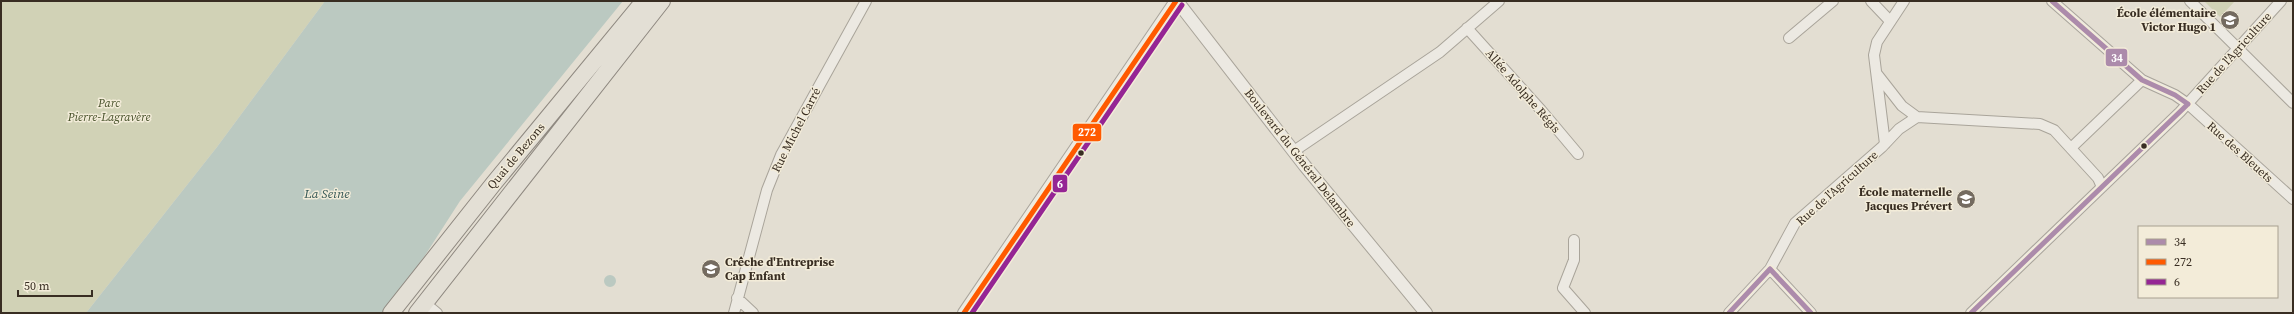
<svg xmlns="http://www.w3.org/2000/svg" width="2294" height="314" font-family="'Source Serif 4',serif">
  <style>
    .green { fill: #d1d2b6 }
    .water { fill: #bbc9c1 }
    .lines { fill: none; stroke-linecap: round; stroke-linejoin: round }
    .minor-casing { stroke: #a9a49a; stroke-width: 12 }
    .tertiary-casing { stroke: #a9a49a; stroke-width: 14 }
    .primary-casing { stroke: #8f8981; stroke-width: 18 }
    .minor { stroke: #ece9e2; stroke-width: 10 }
    .tertiary { stroke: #ece9e2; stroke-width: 12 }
    .primary { stroke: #e3dfd5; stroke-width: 16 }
    .bus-1-casing { stroke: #f3ecd9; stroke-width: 8 }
    .bus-2-casing { stroke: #f3ecd9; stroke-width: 8 }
    .bus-3-casing { stroke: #f3ecd9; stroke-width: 8 }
    .bus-1 { stroke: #ac8bab; stroke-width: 5 }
    .bus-2 { stroke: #ff5a00; stroke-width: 5 }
    .bus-3 { stroke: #952594; stroke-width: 5 }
    .bus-dot { fill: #382d22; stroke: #f3ecd9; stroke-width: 1.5 }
    .labels { text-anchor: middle; stroke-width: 3; stroke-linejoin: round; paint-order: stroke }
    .poi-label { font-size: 12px; font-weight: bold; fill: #382d22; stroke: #f3ecd9; text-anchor: end }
    .street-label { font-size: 12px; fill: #382d22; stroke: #f3ecd9 }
    .park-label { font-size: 12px; font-style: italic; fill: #48522b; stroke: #f3ecd9 }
    .water-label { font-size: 13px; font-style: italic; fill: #335654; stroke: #f3ecd9 }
    .line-badge { stroke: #f3ecd9; stroke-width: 1.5 }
    .badge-label { font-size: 11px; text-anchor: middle; font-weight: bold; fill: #fff }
  </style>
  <rect width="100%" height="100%" fill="#e3ded2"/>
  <path class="green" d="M 1,1 L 325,1 L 217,147 L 86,313 L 1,313 Z
    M 2204,1 L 2235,1 L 2220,17 Z"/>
  <path class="water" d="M 325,1 L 623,1 L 460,201 L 424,257 L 382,313 L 86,313 L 217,147 Z
    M604 281a6 6 0 1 1 12 0a6 6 0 1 1-12 0Z"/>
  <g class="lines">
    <g class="minor-casing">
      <path id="minor" d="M 1871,1 L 1890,21
        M 2052,1 L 2142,80 L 2175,95 L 2188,104 L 2293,199
        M 2190,1 L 2293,103
        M 1467,28 L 1541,110 L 1578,154
        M 1789,38 L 1833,1
        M 1877,74 L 1902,106 L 1917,117 L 2040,124 L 2054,130 L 2098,178 L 2102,187
        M 1885,144 L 1874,55 L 1877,42 L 1904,1
        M 2071,148 L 2142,80
        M 1294,151 L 1440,52 L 1499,1
        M 1574,240 L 1574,260 L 1563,288 L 1585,313
        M 1770,269 L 1811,313
        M 737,298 L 753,313
        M 425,303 L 437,313
        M 734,313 L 767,190 L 781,155 L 866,1
        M 1729,313 L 1770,269 L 1795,223 L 1882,147 L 1899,129 L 1917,117
        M 1971,313 L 2180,112 L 2281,1"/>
    </g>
    <g class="tertiary-casing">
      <path id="tertiary" d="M 1177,1 L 1305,166 L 1426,313
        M 964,313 L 1176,1"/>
    </g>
    <g class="primary-casing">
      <path id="primary" d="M 391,313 L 494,183 L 644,1
        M 417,313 L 662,1"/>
    </g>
    <use href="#minor" class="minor"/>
    <use href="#tertiary" class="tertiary"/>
    <use href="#primary" class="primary"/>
    <g class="bus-1-casing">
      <path id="bus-1" d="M 2052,1 L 2142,80 L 2175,95 L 2188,104
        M 1770,269 L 1811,313
        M 1729,313 L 1770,269
        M 1971,313 L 2188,104"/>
    </g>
    <g class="bus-2-casing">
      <path id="bus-2" d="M 964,313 L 1176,1"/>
    </g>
    <g class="bus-3-casing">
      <path id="bus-3" d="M 972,313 L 1182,5"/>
    </g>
    <use href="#bus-1" class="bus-1"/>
    <use href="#bus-2" class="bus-2"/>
    <use href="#bus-3" class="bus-3"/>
  </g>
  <defs>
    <g id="school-disc" transform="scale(1)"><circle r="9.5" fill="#746b60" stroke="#f3ecd9"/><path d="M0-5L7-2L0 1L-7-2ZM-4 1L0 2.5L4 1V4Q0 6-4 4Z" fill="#fff"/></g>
  </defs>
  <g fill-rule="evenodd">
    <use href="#school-disc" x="2230" y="20"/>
    <use href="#school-disc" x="1966" y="199"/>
    <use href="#school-disc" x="711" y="269"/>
  </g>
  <g class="bus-dot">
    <circle cx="2144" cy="146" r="3.5"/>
    <circle cx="1081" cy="153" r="3.5"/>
  </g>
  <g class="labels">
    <g class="poi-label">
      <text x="2216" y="17">École élémentaire<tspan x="2216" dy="14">Victor Hugo 1</tspan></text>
      <text x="1952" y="196">École maternelle<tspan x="1952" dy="14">Jacques Prévert</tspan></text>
      <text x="725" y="266" text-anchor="start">Crêche d'Entreprise<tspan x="725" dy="14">Cap Enfant</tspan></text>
    </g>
    <g class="street-label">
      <text transform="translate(2234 53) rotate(-48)" y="4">Rue de l'Agriculture</text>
      <text transform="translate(1523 91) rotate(49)" y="4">Allée Adolphe Régis</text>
      <text transform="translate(796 130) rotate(-63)" y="4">Rue Michel Carré</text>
      <text transform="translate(2240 152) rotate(42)" y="4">Rue des Bleuets</text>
      <text transform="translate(516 156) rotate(-50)" y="4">Quai de Bezons</text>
      <text transform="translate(1300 158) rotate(52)" y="4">Boulevard du Général Delambre</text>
      <text transform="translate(1837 188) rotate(-42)" y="4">Rue de l'Agriculture</text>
    </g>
    <g class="park-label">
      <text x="109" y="107">Parc<tspan x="109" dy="14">Pierre-Lagravère</tspan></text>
    </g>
    <g class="water-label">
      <text x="327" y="198">La Seine</text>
    </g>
  </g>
  <g class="line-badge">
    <rect x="2105" y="48" width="23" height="19" rx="4" fill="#ac8bab"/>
    <rect x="1072" y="123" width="30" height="19" rx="4" fill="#ff5a00"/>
    <rect x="1052" y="174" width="16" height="19" rx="4" fill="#952594"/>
  </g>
  <g class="badge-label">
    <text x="2117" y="62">34</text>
    <text x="1087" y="136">272</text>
    <text x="1060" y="188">6</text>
  </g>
  <rect width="2294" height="314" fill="none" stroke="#382d22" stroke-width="4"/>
  <rect x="2138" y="226" width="140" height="72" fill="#f3ecd9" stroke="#a8a090"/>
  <rect x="2146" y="239" width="20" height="6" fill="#ac8bab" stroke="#a8a090"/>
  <text x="2174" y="246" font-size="12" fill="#382d22">34</text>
  <rect x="2146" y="259" width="20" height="6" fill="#ff5a00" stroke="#a8a090"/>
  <text x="2174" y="266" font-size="12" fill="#382d22">272</text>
  <rect x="2146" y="279" width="20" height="6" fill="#952594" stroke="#a8a090"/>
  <text x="2174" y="286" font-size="12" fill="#382d22">6</text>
  <path d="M18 290v6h74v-6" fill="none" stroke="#382d22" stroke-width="2"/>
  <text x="24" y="290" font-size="12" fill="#382d22" stroke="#f3ecd9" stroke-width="3" paint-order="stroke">50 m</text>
</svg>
